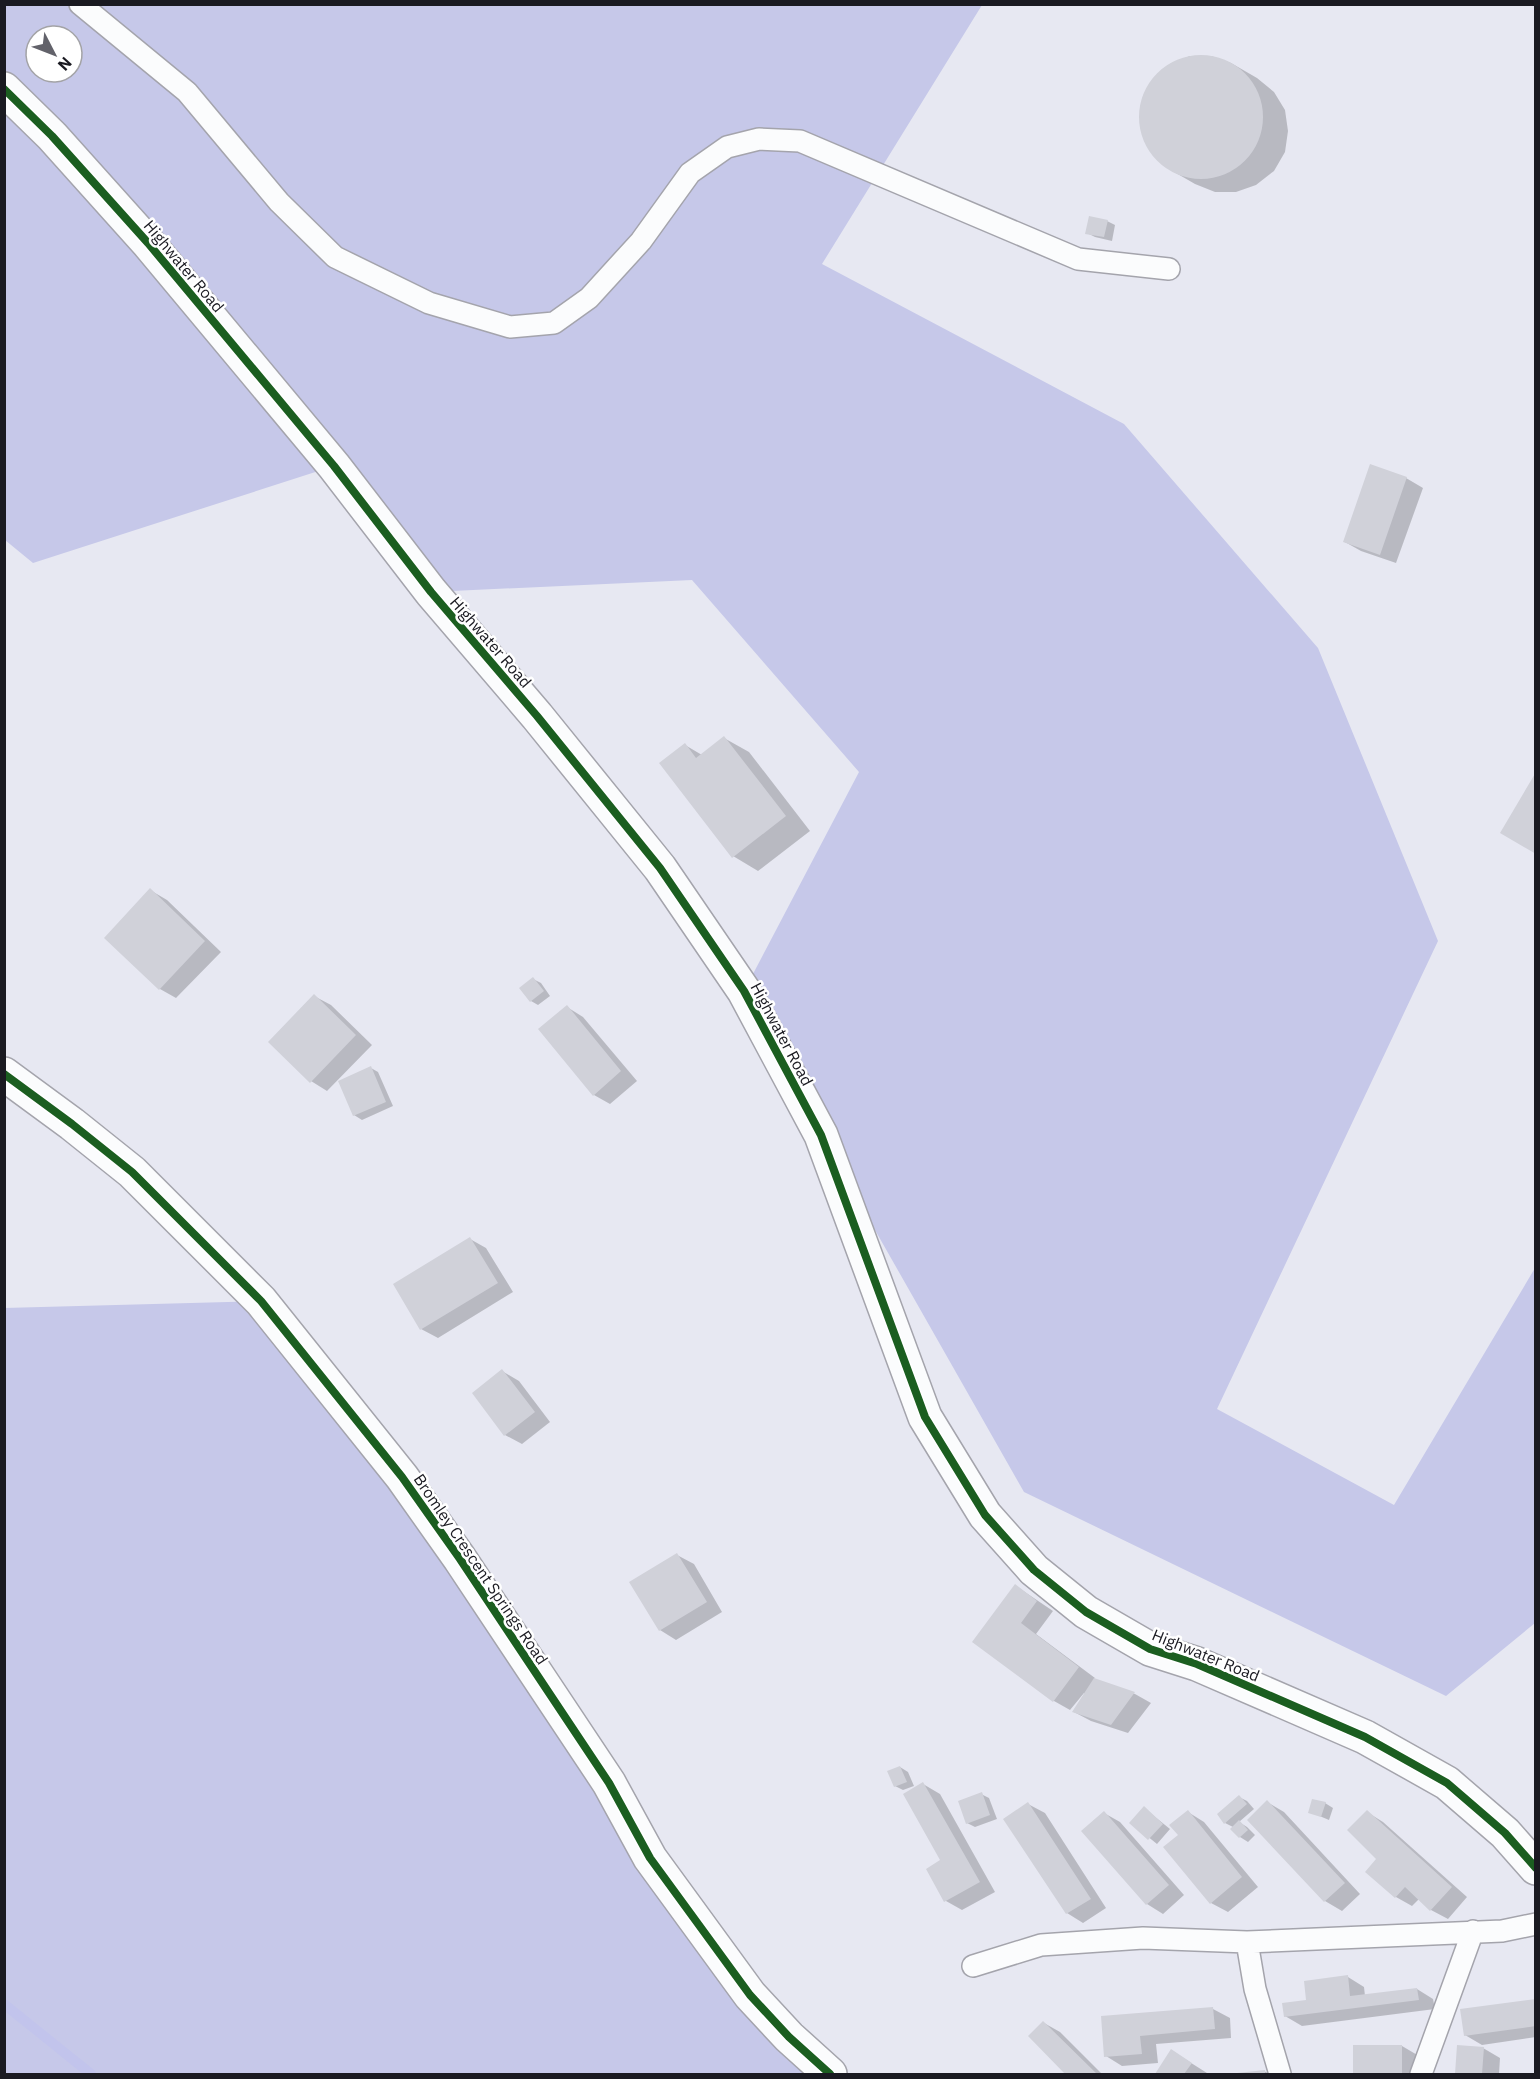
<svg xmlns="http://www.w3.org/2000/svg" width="1540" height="2079" font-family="'IBM Plex Sans',sans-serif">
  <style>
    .forest { fill: #c6c8e9; fill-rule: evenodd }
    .shadow { fill: #0003 }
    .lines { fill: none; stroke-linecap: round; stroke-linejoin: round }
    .stream { stroke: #c2c4ec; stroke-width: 10 }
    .building { fill: #d0d1d9 }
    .lane-casing { stroke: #a4a4ac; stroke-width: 24 }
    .secondary-casing { stroke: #a4a4ac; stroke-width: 36 }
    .lane { stroke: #fbfcfd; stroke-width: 21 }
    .secondary { stroke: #fbfcfd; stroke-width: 33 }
    .cycleway-casing { stroke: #fff; stroke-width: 11 }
    .cycleway { stroke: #1b5e20; stroke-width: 8 }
    .labels { text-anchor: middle; stroke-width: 5; stroke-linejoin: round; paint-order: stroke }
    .street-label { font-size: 16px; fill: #1a1a21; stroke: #fff }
  </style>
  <rect width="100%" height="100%" fill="#e7e8f2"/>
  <path class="forest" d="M 4,5 L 982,5 L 822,264 L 1124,424 L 1318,648 L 1438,941 L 1217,1409 L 1394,1505 L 1535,1268 L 1535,1623 L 1446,1696 L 1024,1492 L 821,1135 L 744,991 L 859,772 L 692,580 L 431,592 L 334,466 L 33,563 L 5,540 ZM 36,36 L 72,36 L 72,72 L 36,72 Z
    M 261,1301 L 609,1783 L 830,2074 L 5,2074 L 4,1308 Z"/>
  <path class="shadow" d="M 1190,56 L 1211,56 L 1231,63 L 1257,78 L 1274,92 L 1285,110 L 1288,131 L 1285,152 L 1274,171 L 1256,185 L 1236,192 L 1215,192 L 1195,184 L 1169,169 L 1153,155 L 1144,138 L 1140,117 L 1143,96 L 1154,78 L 1170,64 Z
    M 1107,221 L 1115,225 L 1112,241 L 1095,237 L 1087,233 Z
    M 1406,478 L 1423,488 L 1396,563 L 1361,551 L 1345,542 Z
    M 724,738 L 749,752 L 810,831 L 758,871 L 733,856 L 685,745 L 702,755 Z
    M 150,890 L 167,900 L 221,952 L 176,998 L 160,989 Z
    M 533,979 L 541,983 L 550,996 L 538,1005 L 531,1001 Z
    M 314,996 L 331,1005 L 372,1045 L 327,1091 L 311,1081 Z
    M 567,1007 L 583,1017 L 637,1081 L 610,1104 L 594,1095 Z
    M 371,1068 L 378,1072 L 393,1106 L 362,1120 L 354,1115 Z
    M 470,1239 L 486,1248 L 513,1292 L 438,1338 L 421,1329 Z
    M 502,1371 L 519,1381 L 550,1422 L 522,1444 L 505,1435 Z
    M 677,1555 L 694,1564 L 722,1612 L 676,1640 L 660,1630 Z
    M 1016,1586 L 1053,1611 L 1036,1634 L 1095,1678 L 1094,1679 L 1135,1694 L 1151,1703 L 1128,1733 L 1091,1721 L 1074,1712 L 1086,1694 L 1084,1693 L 1070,1710 L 1054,1701 L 974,1641 Z
    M 900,1767 L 908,1772 L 914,1786 L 903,1790 L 895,1786 Z
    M 923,1784 L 940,1794 L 995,1892 L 962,1910 L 946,1901 L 942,1861 Z
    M 981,1794 L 989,1798 L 997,1819 L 975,1827 L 967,1823 Z
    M 1239,1797 L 1247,1801 L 1254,1809 L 1239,1822 L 1247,1827 L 1255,1835 L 1248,1842 L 1240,1837 L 1232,1829 L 1233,1827 L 1225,1823 Z
    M 1267,1802 L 1284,1812 L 1360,1894 L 1342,1911 L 1325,1901 L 1249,1820 Z
    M 1325,1803 L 1333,1808 L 1329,1820 L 1310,1812 Z
    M 1028,1804 L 1045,1813 L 1106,1908 L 1083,1923 L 1067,1913 Z
    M 1144,1808 L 1170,1829 L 1157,1844 L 1131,1823 Z
    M 1188,1812 L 1204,1822 L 1258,1887 L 1228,1912 L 1211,1903 L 1180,1836 Z
    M 1367,1812 L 1383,1822 L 1467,1897 L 1448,1919 L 1431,1910 L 1420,1898 L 1412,1906 L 1396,1897 L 1378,1859 Z
    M 1104,1813 L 1120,1822 L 1184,1895 L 1163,1914 L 1147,1904 Z
    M 1348,1977 L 1364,1987 L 1365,1996 L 1417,1989 L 1433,1999 L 1435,2009 L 1302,2026 L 1285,2016 Z
    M 1536,2000 L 1536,2037 L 1482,2045 L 1465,2035 Z
    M 1213,2009 L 1230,2018 L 1231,2038 L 1156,2044 L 1158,2063 L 1122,2066 L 1106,2056 L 1103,2017 Z
    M 1044,2023 L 1060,2032 L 1102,2074 L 1067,2074 L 1030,2036 Z
    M 1355,2046 L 1402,2046 L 1419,2056 L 1418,2074 L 1355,2074 Z
    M 1458,2047 L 1483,2048 L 1500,2058 L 1499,2074 L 1457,2074 Z
    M 1172,2051 L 1188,2061 L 1207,2073 L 1157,2074 Z
    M 1264,2071 L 1270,2074 L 1237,2074 Z"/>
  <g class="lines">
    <path class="stream" d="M 4,2004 L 91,2074"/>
  </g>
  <path class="building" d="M1139 117a62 62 0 1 1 124 0a62 62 0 1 1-124 0Z
    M 1089,216 L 1108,220 L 1104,237 L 1085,234 Z
    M 1370,464 L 1407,477 L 1380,555 L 1343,542 Z
    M 724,736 L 786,816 L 732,858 L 659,763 L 685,743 L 696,758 Z
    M 1536,772 L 1536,854 L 1500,833 Z
    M 150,888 L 205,941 L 159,990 L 104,938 Z
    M 533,977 L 544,991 L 530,1002 L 519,988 Z
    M 314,994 L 356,1035 L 310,1083 L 268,1042 Z
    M 567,1005 L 621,1071 L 593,1096 L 538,1029 Z
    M 371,1066 L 386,1102 L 353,1116 L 338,1081 Z
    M 470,1237 L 498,1283 L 420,1330 L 393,1284 Z
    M 502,1369 L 535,1412 L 504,1436 L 472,1393 Z
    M 677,1553 L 707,1602 L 659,1631 L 629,1582 Z
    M 1015,1584 L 1037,1601 L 1021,1623 L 1079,1667 L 1053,1702 L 972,1642 Z
    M 1094,1678 L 1135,1692 L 1111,1725 L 1072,1712 Z
    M 900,1766 L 907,1782 L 894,1787 L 887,1771 Z
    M 923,1782 L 980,1882 L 944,1902 L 926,1869 L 940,1860 L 903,1794 Z
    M 982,1792 L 990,1815 L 966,1824 L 958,1801 Z
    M 1239,1795 L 1247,1804 L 1224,1824 L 1217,1814 Z
    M 1312,1799 L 1326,1802 L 1321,1817 L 1308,1813 Z
    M 1267,1800 L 1345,1883 L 1324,1902 L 1247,1820 Z
    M 1028,1802 L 1091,1899 L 1066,1914 L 1003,1819 Z
    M 1144,1806 L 1163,1824 L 1148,1840 L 1129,1823 Z
    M 1188,1810 L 1242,1877 L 1210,1904 L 1163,1847 L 1178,1835 L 1169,1825 Z
    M 1367,1810 L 1452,1887 L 1430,1911 L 1405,1887 L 1395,1898 L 1365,1872 L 1376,1859 L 1347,1830 Z
    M 1104,1811 L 1169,1885 L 1146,1905 L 1081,1831 Z
    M 1239,1820 L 1248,1830 L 1239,1838 L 1230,1829 Z
    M 1348,1975 L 1350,1996 L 1417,1988 L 1419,2000 L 1284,2017 L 1282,2003 L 1306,2000 L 1304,1981 Z
    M 1536,1999 L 1536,2026 L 1464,2036 L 1460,2009 Z
    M 1213,2007 L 1215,2029 L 1140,2036 L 1142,2054 L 1104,2057 L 1101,2016 Z
    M 1043,2021 L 1097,2074 L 1065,2074 L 1028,2036 Z
    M 1353,2045 L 1402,2045 L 1402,2074 L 1353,2074 Z
    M 1457,2045 L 1484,2047 L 1482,2074 L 1455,2074 Z
    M 1171,2049 L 1192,2063 L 1184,2074 L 1155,2074 Z
    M 1265,2070 L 1265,2074 L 1237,2074 L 1237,2073 Z"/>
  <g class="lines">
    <g class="lane-casing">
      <path id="lane" d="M 80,4 L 187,92 L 279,202 L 335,257 L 429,303 L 510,327 L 554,323 L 589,298 L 641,241 L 690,173 L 727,147 L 759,139 L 800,141 L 1078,259 L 1169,269
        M 1247,1942 L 1255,1989 L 1280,2074
        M 973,1966 L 1041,1945 L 1143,1938 L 1247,1942 L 1502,1931 L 1536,1924
        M 1421,2074 L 1473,1931"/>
    </g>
    <g class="secondary-casing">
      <path id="secondary" d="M 4,89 L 52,136 L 148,243 L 334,466 L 431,592 L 537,716 L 660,868 L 744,991 L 821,1135 L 925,1417 L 985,1515 L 1034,1570 L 1086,1612 L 1150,1649 L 1197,1664 L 1365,1737 L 1447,1783 L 1505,1833 L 1536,1868
        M 4,1074 L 72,1124 L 132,1172 L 261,1301 L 402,1477 L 460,1559 L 609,1783 L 650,1858 L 750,1995 L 789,2037 L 830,2074"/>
    </g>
    <use href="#lane" class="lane"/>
    <use href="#secondary" class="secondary"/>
    <g class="cycleway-casing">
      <path id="cycleway" d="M 4,89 L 52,136 L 148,243 L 334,466 L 431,592 L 537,716 L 660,868 L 744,991 L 821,1135 L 925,1417 L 985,1515 L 1034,1570 L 1086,1612 L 1150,1649 L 1197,1664 L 1365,1737 L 1447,1783 L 1505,1833 L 1536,1868
        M 4,1074 L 72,1124 L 132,1172 L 261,1301 L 402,1477 L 460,1559 L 609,1783 L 650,1858 L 750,1995 L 789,2037 L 830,2074"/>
    </g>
    <use href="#cycleway" class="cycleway"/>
  </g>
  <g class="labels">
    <g class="street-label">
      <text transform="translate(184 266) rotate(50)" y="6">Highwater Road</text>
      <text transform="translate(491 642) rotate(49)" y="6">Highwater Road</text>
      <text transform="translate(782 1034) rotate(62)" y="6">Highwater Road</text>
      <text transform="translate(481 1569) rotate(56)" y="6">Bromley Crescent Springs Road</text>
      <text transform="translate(1206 1655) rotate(22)" y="6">Highwater Road</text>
    </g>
  </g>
  <rect width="1540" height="2079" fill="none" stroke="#1a1a21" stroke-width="12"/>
  <g transform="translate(54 54) rotate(132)"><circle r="28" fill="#ffffff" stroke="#a3a3a6" stroke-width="1.5"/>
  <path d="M0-4.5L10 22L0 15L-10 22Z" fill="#62626a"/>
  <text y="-9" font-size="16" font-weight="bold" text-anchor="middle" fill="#1a1a21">N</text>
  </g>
</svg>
